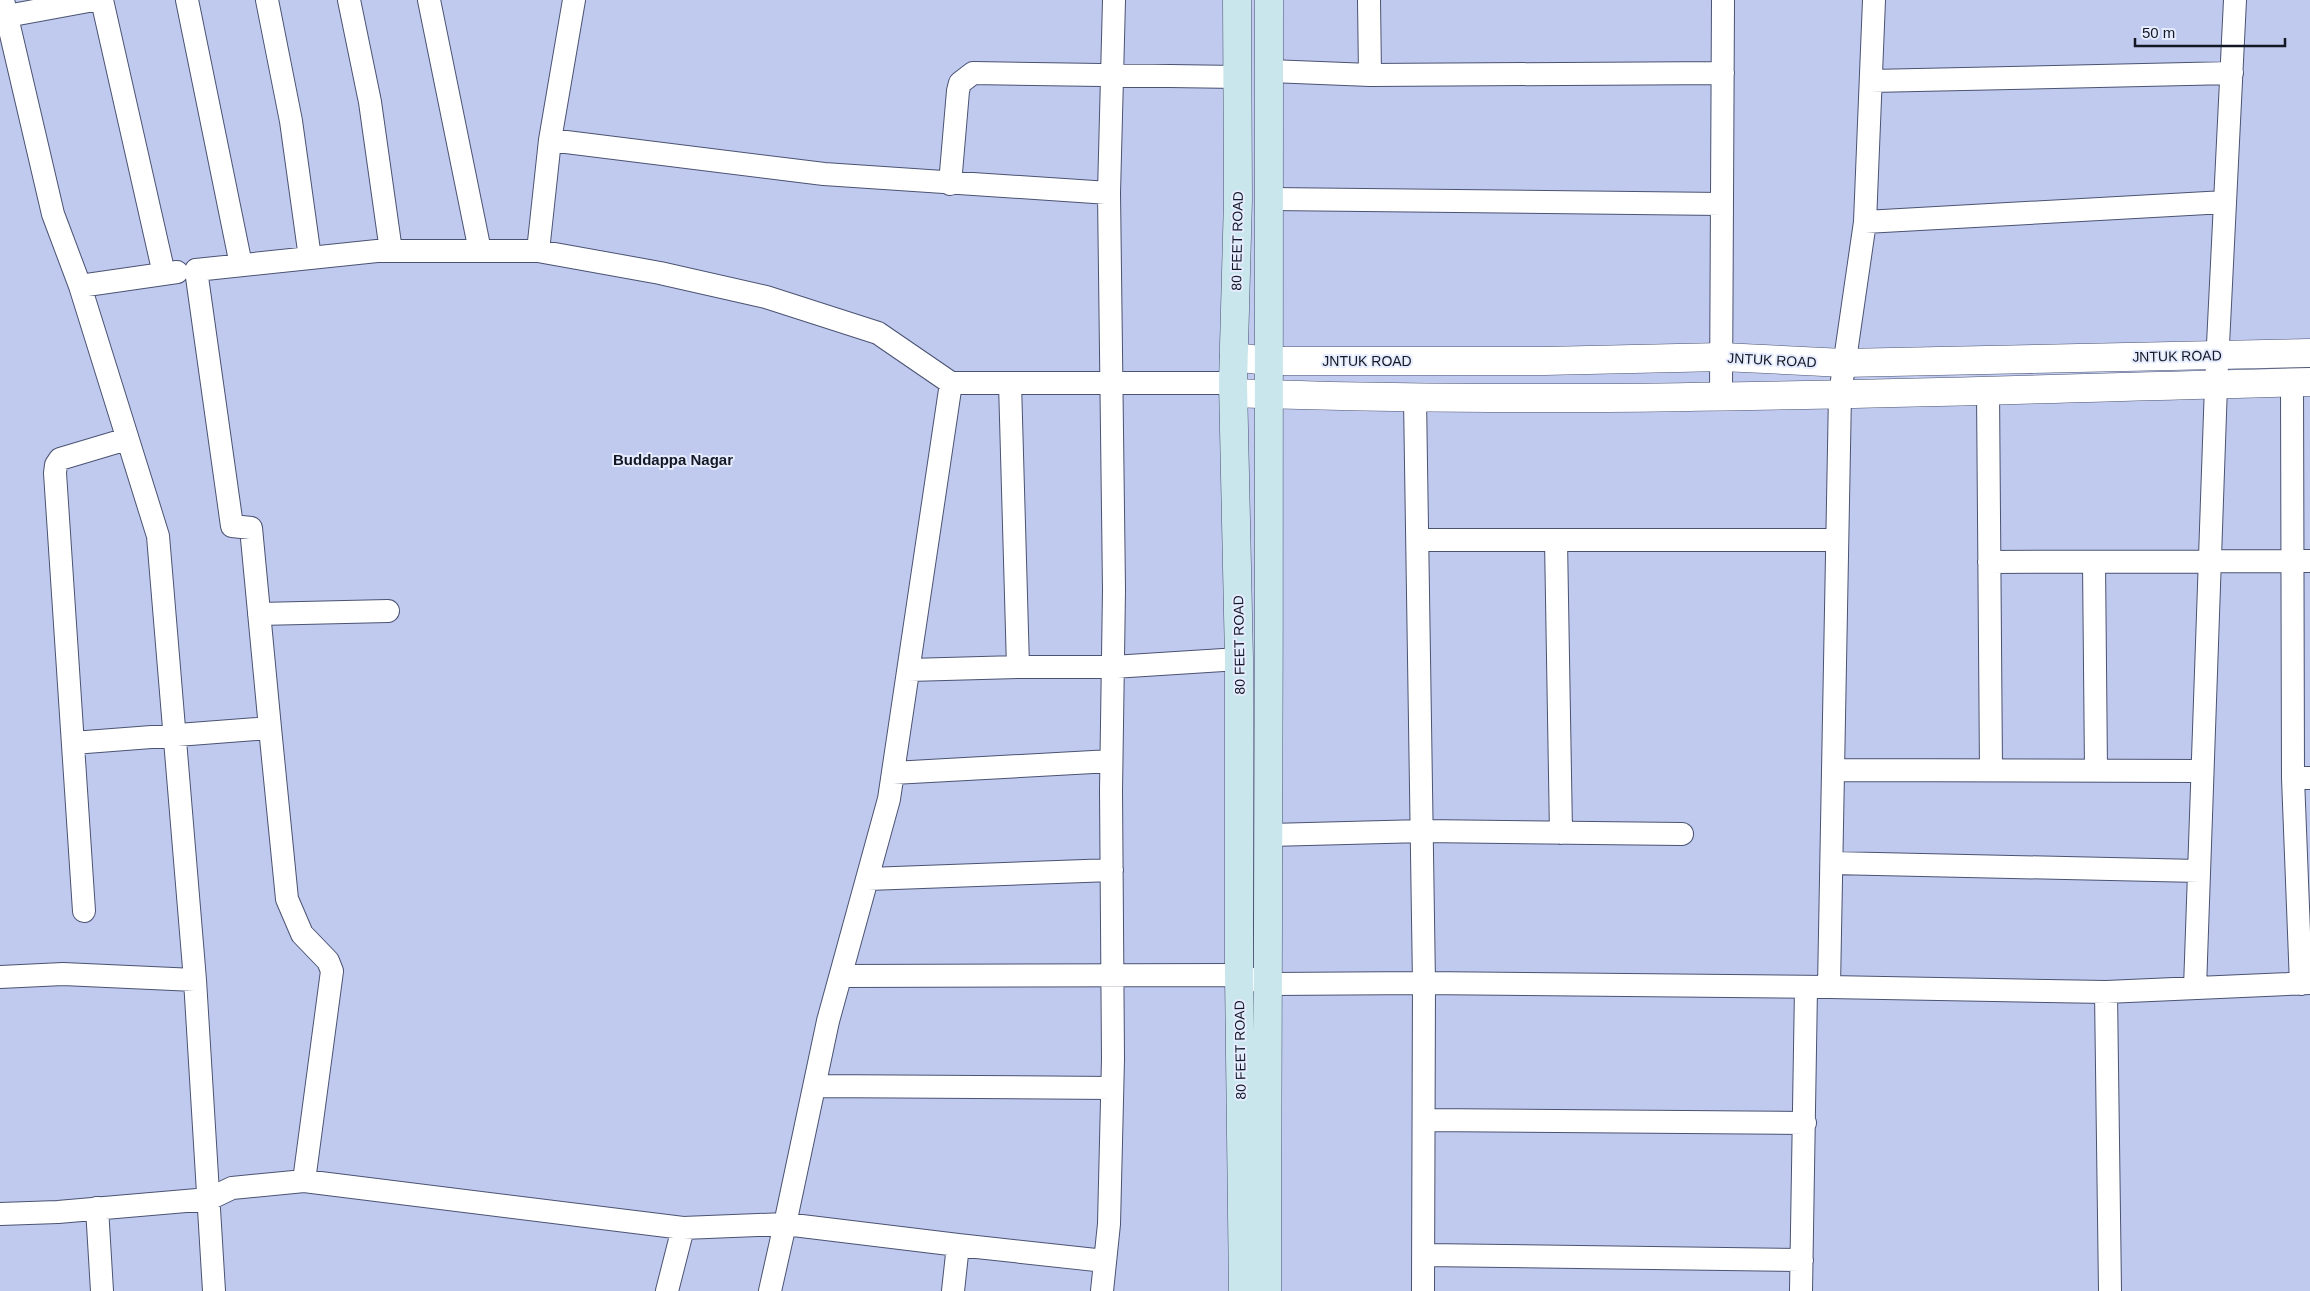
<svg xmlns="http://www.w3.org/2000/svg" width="2310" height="1291" font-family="Helvetica,sans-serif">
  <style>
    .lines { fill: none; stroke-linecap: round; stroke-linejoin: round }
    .minor-casing { stroke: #4a5372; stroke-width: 24 }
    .tertiary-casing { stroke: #4a5372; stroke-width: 29 }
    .secondary-casing { stroke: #4a5372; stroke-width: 29 }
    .minor { stroke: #fff; stroke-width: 22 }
    .tertiary { stroke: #fff; stroke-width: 28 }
    .secondary { stroke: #c9e6ec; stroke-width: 28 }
    .labels { text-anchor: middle; stroke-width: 4; stroke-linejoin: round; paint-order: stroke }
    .street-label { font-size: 14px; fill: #141824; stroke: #e6ecff }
    .neighbourhood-label { font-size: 15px; font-weight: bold; fill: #141824; stroke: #e6ecff }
  </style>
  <rect width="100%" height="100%" fill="#c0caef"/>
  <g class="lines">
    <g class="minor-casing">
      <path id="minor" d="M 3,0 L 53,214 L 80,286 L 158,536 L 195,980 L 214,1291
        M 102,0 L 164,274
        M 187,0 L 241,265
        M 267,0 L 291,121 L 310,258
        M 349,0 L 370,102 L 391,251
        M 429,0 L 480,251
        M 1369,0 L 1370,75
        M 7,16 L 94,0
        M 1269,71 L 1370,75 L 1723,73
        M 1871,81 L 2232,73
        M 550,140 L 574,0
        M 950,184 L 958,91 L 960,83 L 973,73 L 1238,77
        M 1109,193 L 1114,0
        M 1271,199 L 1722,204
        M 1865,222 L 2225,202
        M 538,251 L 550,140 L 824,174 L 1109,193 L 1114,590 L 1111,791 L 1113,1059 L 1109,1224 L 1102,1291
        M 80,286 L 177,272
        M 1010,383 L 1018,667 L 1113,667 L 1239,659
        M 2292,383 L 2293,778
        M 1988,390 L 1991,770
        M 1721,397 L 1723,0
        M 1419,540 L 1837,540
        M 1556,540 L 1561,833
        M 1989,562 L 2310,561
        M 2094,562 L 2096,770
        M 259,614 L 388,611
        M 909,670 L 1018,667
        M 270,728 L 287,899 L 302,934 L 328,961 L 332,971 L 304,1181
        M 73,743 L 270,728 L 251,528 L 232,526 L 196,270 L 377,251 L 538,251 L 660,273 L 766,297 L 878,333 L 951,383 L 1233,383
        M 1833,770 L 2202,771
        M 893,773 L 1111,761
        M 1267,835 L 1423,831 L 1682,834
        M 1832,863 L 2199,871
        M 868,879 L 1112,870
        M 84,911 L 55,473 L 56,465 L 60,459 L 127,439
        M 841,976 L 1239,975 L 1267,984 L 1424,983 L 1415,398
        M 0,977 L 63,974 L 195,980
        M 2301,984 L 2293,778 L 2310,778
        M 1829,987 L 2106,992
        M 2195,988 L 2216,385 L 2235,0
        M 815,1086 L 1112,1088
        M 1424,1120 L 1805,1123
        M 97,1208 L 102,1291
        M 0,1214 L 58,1212 L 209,1199 L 232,1188 L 304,1181 L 683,1228
        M 1424,1255 L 1802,1260
        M 667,1291 L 683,1228 L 785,1224 L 828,1021 L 889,799 L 951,383
        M 770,1291 L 785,1224 L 958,1245
        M 953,1291 L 958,1245 L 1105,1261
        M 1423,1291 L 1424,983 L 1829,987 L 1840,394 L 1865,222 L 1874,0
        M 1801,1291 L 1806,988
        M 2110,1291 L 2106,992 L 2310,983"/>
    </g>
    <g class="tertiary-casing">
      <path id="tertiary" d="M 1234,357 L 1268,361 L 1544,361 L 1722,357 L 1844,363 L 2310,353
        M 1234,393 C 1592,406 1952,391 2310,382"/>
    </g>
    <g class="secondary-casing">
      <path id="secondary" d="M 1237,0 L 1238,199 L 1233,383 L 1239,659 L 1239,975 L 1243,1291
        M 1267,1291 C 1268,861 1270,430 1269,0"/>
    </g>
    <use href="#minor" class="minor"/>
    <use href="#tertiary" class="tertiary"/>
    <use href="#secondary" class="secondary"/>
  </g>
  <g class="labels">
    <g class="street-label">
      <text transform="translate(1237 241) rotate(-89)" y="5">80 FEET ROAD</text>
      <text transform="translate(2177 356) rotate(-1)" y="5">JNTUK ROAD</text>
      <text transform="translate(1772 360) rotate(3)" y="5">JNTUK ROAD</text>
      <text x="1367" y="366">JNTUK ROAD</text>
      <text transform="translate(1239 645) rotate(-91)" y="5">80 FEET ROAD</text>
      <text transform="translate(1240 1050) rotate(-91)" y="5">80 FEET ROAD</text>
    </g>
    <g class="neighbourhood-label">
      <text x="673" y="465">Buddappa Nagar</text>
    </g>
  </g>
  <path d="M2135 38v8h150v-8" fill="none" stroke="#141824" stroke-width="2.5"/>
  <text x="2142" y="38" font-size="15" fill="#141824" stroke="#e6ecff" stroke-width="4" paint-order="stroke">50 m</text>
</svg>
